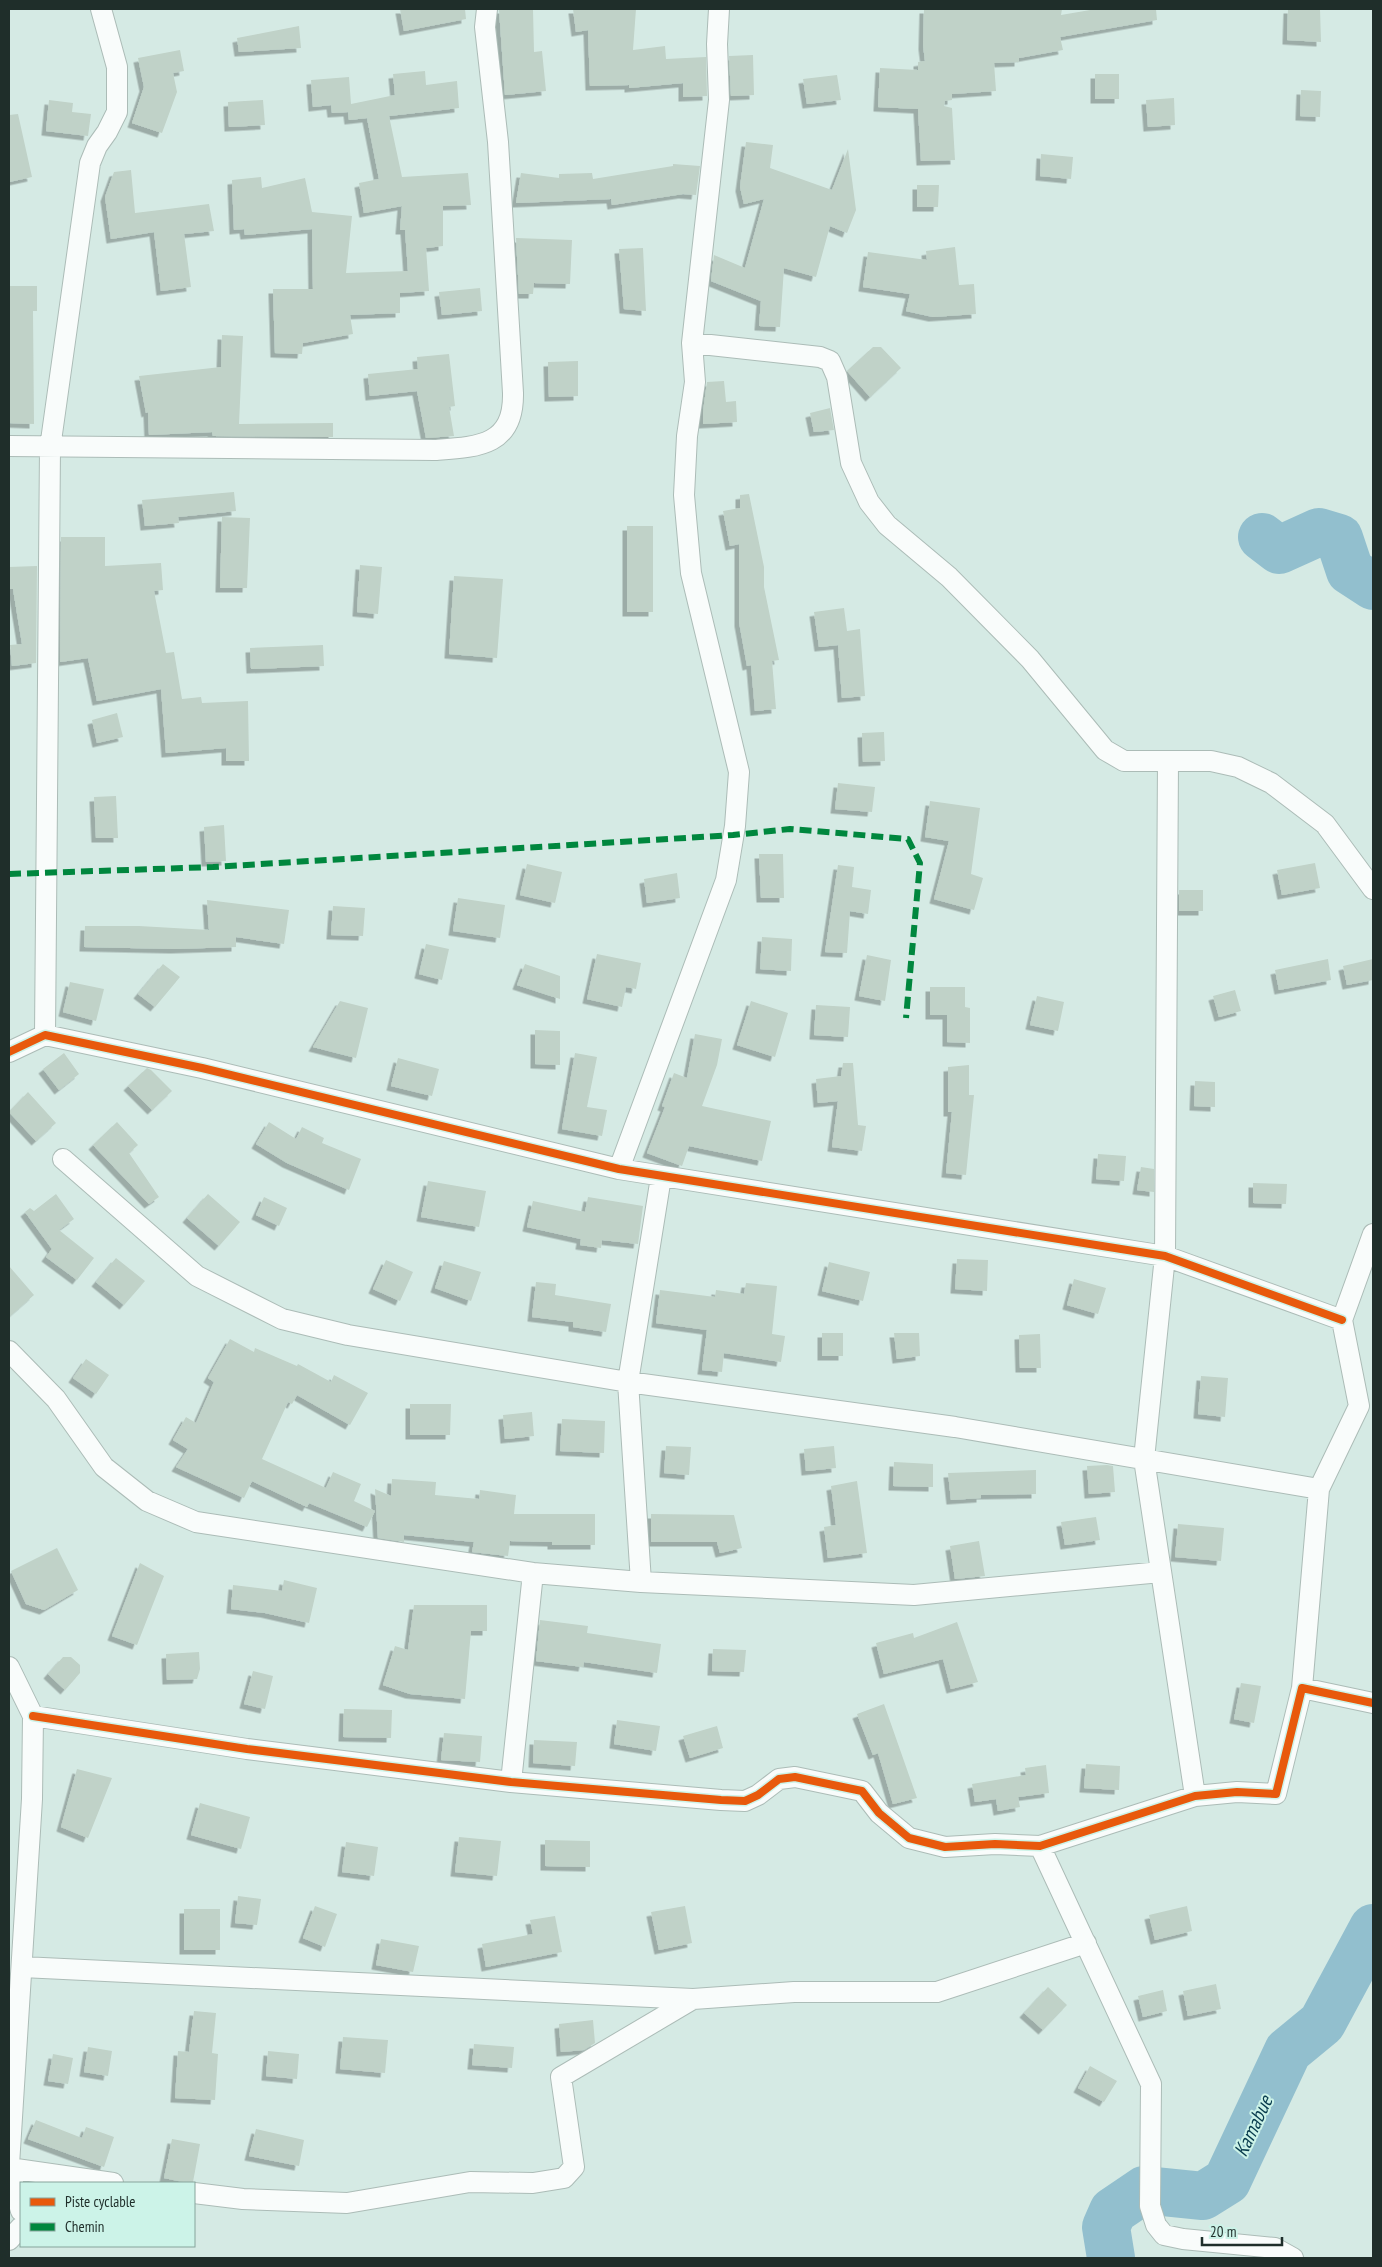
<svg xmlns="http://www.w3.org/2000/svg" width="1382" height="2267" font-family="'PT Sans Narrow',sans-serif">
  <style>
    .lines { fill: none; stroke-linecap: round; stroke-linejoin: round }
    .river { stroke: #92bfce; stroke-width: 48 }
    .building { fill: #c0d2c8; filter: url(#shadow) }
    .street-casing { stroke: #acbcb7; stroke-width: 22 }
    .street { stroke: #f9fcfb; stroke-width: 20 }
    .quiet { stroke: #00873e; stroke-width: 6; stroke-dasharray: 12 6; stroke-linecap: butt }
    .cycleway-casing { stroke: #ccf3e8; stroke-width: 11 }
    .cycleway { stroke: #e8590c; stroke-width: 8 }
    .labels { text-anchor: middle; stroke-width: 4; stroke-linejoin: round; paint-order: stroke }
    .water-label { font-size: 20px; font-style: italic; fill: #083b4d; stroke: #ccf3e8 }
  </style>
  <defs>
    <filter id="shadow"><feDropShadow dx="-4.5" dy="4.5" stdDeviation="0" flood-color="#0004"/></filter>
  </defs>
  <rect width="100%" height="100%" fill="#d5eae4"/>
  <g class="lines">
    <path class="river" d="M 1262,537 L 1279,550 L 1319,532 L 1339,538 L 1350,571 L 1373,586
      M 1111,2258 L 1106,2227 L 1113,2211 L 1144,2190 L 1203,2196 L 1227,2181 L 1288,2051 L 1322,2023 L 1373,1928"/>
  </g>
  <path class="building" d="M 400,9 L 465,9 L 466,19 L 404,31 Z
    M 499,9 L 533,9 L 534,52 L 542,51 L 546,91 L 505,95 Z
    M 573,9 L 636,9 L 633,50 L 665,46 L 666,59 L 706,57 L 707,96 L 683,97 L 683,83 L 629,88 L 629,85 L 590,86 L 588,30 L 576,32 Z
    M 924,9 L 1062,9 L 1061,15 L 1096,9 L 1156,9 L 1157,20 L 1060,37 L 1063,50 L 1019,58 L 1019,62 L 994,63 L 996,91 L 952,94 L 952,100 L 945,101 L 944,106 L 952,108 L 955,160 L 921,161 L 918,109 L 878,107 L 880,68 L 918,70 L 918,62 L 925,61 L 923,45 Z
    M 1288,9 L 1320,9 L 1321,42 L 1287,40 Z
    M 299,26 L 301,48 L 239,52 L 237,38 Z
    M 180,50 L 184,71 L 173,73 L 177,92 L 162,133 L 132,123 L 144,87 L 138,58 Z
    M 753,55 L 754,95 L 731,96 L 729,56 Z
    M 425,71 L 426,85 L 457,81 L 459,108 L 389,116 L 402,177 L 468,173 L 471,205 L 443,206 L 443,246 L 426,248 L 429,291 L 400,293 L 400,313 L 350,315 L 353,334 L 303,343 L 302,354 L 275,353 L 273,289 L 313,289 L 312,229 L 245,235 L 244,229 L 234,230 L 232,180 L 261,177 L 262,188 L 305,178 L 312,212 L 352,216 L 346,273 L 408,271 L 405,230 L 400,230 L 402,206 L 364,213 L 359,183 L 379,179 L 367,118 L 349,120 L 348,112 L 332,113 L 331,105 L 313,107 L 311,80 L 349,77 L 351,104 L 395,95 L 393,74 Z
    M 1095,74 L 1119,74 L 1119,99 L 1095,99 Z
    M 837,75 L 841,100 L 807,104 L 803,79 Z
    M 1301,90 L 1321,91 L 1320,117 L 1300,116 Z
    M 1174,98 L 1175,125 L 1148,127 L 1146,100 Z
    M 49,100 L 73,103 L 72,112 L 91,114 L 88,136 L 46,131 Z
    M 263,100 L 265,125 L 229,127 L 228,102 Z
    M 18,114 L 32,177 L 9,182 L 9,115 Z
    M 746,142 L 773,145 L 770,168 L 832,190 L 848,149 L 856,210 L 847,233 L 830,226 L 816,277 L 784,268 L 780,327 L 759,326 L 761,301 L 711,281 L 714,255 L 745,268 L 764,199 L 744,204 L 740,187 Z
    M 1041,154 L 1073,157 L 1071,179 L 1040,176 Z
    M 673,164 L 700,166 L 696,195 L 683,194 L 612,205 L 611,199 L 516,203 L 521,173 L 559,178 L 559,174 L 592,173 L 593,179 L 673,166 Z
    M 131,170 L 135,213 L 209,204 L 214,231 L 184,234 L 191,287 L 161,291 L 154,232 L 111,239 L 105,197 L 114,172 Z
    M 917,185 L 939,185 L 938,207 L 917,207 Z
    M 516,238 L 572,240 L 570,284 L 534,283 L 533,294 L 519,294 Z
    M 955,247 L 959,285 L 974,284 L 976,314 L 933,317 L 906,311 L 910,294 L 863,287 L 868,252 L 927,260 L 926,251 Z
    M 643,248 L 646,311 L 624,309 L 619,249 Z
    M 9,286 L 37,286 L 37,311 L 33,311 L 34,424 L 9,423 Z
    M 480,288 L 482,311 L 442,315 L 439,292 Z
    M 222,335 L 243,336 L 239,424 L 333,423 L 333,437 L 213,436 L 212,432 L 149,435 L 148,412 L 146,413 L 139,376 L 221,367 Z
    M 873,347 L 881,347 L 901,368 L 870,397 L 847,371 Z
    M 449,354 L 455,406 L 449,407 L 454,436 L 426,438 L 417,391 L 370,396 L 368,374 L 418,369 L 417,357 Z
    M 578,361 L 578,396 L 549,397 L 548,362 Z
    M 724,381 L 726,402 L 736,401 L 737,422 L 703,424 L 703,412 L 707,382 Z
    M 830,408 L 834,430 L 814,432 L 810,413 Z
    M 234,492 L 236,511 L 178,517 L 179,523 L 145,526 L 142,500 Z
    M 749,494 L 764,567 L 764,587 L 779,660 L 772,661 L 776,709 L 755,711 L 751,665 L 747,666 L 739,622 L 739,544 L 730,546 L 723,511 L 740,508 L 740,495 Z
    M 222,517 L 250,518 L 247,588 L 220,588 Z
    M 627,526 L 653,526 L 653,612 L 627,612 Z
    M 61,537 L 105,537 L 105,566 L 161,563 L 163,590 L 154,591 L 166,653 L 174,652 L 182,699 L 201,697 L 202,703 L 248,701 L 249,761 L 226,761 L 226,748 L 166,753 L 161,689 L 97,701 L 88,658 L 60,662 Z
    M 360,565 L 382,567 L 378,614 L 357,612 Z
    M 37,566 L 36,663 L 12,666 L 10,645 L 22,644 L 13,589 L 9,589 L 9,567 Z
    M 454,576 L 503,579 L 497,658 L 449,654 Z
    M 844,608 L 847,631 L 860,629 L 865,696 L 842,698 L 838,645 L 819,647 L 814,612 Z
    M 323,645 L 324,666 L 251,669 L 250,648 Z
    M 117,713 L 123,737 L 97,743 L 92,720 Z
    M 884,732 L 885,761 L 863,762 L 862,733 Z
    M 838,783 L 875,787 L 872,812 L 835,809 Z
    M 116,796 L 118,838 L 96,838 L 94,797 Z
    M 930,801 L 980,808 L 971,874 L 983,878 L 974,910 L 934,899 L 949,841 L 925,837 Z
    M 224,825 L 226,861 L 206,862 L 204,827 Z
    M 759,854 L 783,854 L 784,898 L 761,898 Z
    M 1315,863 L 1320,888 L 1282,895 L 1277,870 Z
    M 527,864 L 562,872 L 555,903 L 520,895 Z
    M 838,865 L 854,867 L 852,887 L 871,890 L 868,914 L 850,911 L 847,953 L 825,952 Z
    M 677,873 L 680,898 L 647,903 L 644,879 Z
    M 1179,890 L 1203,890 L 1203,911 L 1179,911 Z
    M 458,898 L 505,905 L 500,938 L 453,931 Z
    M 207,900 L 289,910 L 284,944 L 236,937 L 236,947 L 175,949 L 84,947 L 85,926 L 139,926 L 209,930 Z
    M 333,906 L 365,908 L 363,936 L 331,935 Z
    M 762,937 L 792,939 L 791,971 L 760,969 Z
    M 426,944 L 449,949 L 442,980 L 419,974 Z
    M 597,954 L 641,963 L 636,989 L 626,987 L 622,1007 L 587,999 Z
    M 867,955 L 891,960 L 885,1001 L 859,996 Z
    M 1328,959 L 1331,980 L 1279,990 L 1275,970 Z
    M 1373,959 L 1373,980 L 1347,985 L 1343,966 Z
    M 163,964 L 180,977 L 155,1007 L 138,994 Z
    M 525,964 L 560,976 L 560,999 L 517,985 Z
    M 70,982 L 104,989 L 96,1021 L 63,1012 Z
    M 930,987 L 965,987 L 965,1007 L 970,1008 L 970,1043 L 947,1042 L 947,1015 L 930,1015 Z
    M 1235,990 L 1241,1011 L 1219,1017 L 1213,996 Z
    M 1037,996 L 1064,1002 L 1058,1031 L 1030,1025 Z
    M 340,1001 L 368,1008 L 356,1058 L 313,1047 Z
    M 751,1001 L 788,1013 L 775,1057 L 737,1045 Z
    M 816,1005 L 850,1007 L 848,1037 L 814,1035 Z
    M 535,1030 L 560,1031 L 560,1065 L 535,1064 Z
    M 695,1034 L 722,1039 L 717,1065 L 702,1106 L 771,1121 L 762,1161 L 689,1146 L 682,1166 L 647,1153 L 665,1107 L 662,1106 L 674,1073 L 687,1078 Z
    M 64,1053 L 79,1074 L 59,1090 L 43,1069 Z
    M 575,1053 L 597,1057 L 587,1107 L 607,1110 L 602,1136 L 562,1129 Z
    M 398,1058 L 439,1069 L 432,1096 L 391,1086 Z
    M 843,1063 L 853,1063 L 858,1125 L 866,1126 L 862,1151 L 832,1147 L 838,1101 L 818,1103 L 816,1079 L 841,1076 Z
    M 969,1065 L 969,1095 L 974,1095 L 966,1175 L 946,1173 L 952,1112 L 948,1112 L 948,1067 Z
    M 147,1068 L 151,1070 L 172,1091 L 152,1110 L 128,1086 Z
    M 1195,1081 L 1215,1082 L 1215,1107 L 1194,1106 Z
    M 28,1092 L 56,1123 L 36,1141 L 9,1112 Z
    M 117,1122 L 138,1145 L 129,1153 L 159,1197 L 149,1204 L 93,1145 Z
    M 269,1122 L 296,1139 L 302,1127 L 324,1138 L 322,1143 L 361,1159 L 349,1190 L 287,1163 L 256,1144 Z
    M 1098,1154 L 1126,1156 L 1124,1181 L 1096,1179 Z
    M 1141,1167 L 1154,1169 L 1154,1192 L 1137,1190 Z
    M 428,1181 L 486,1191 L 479,1227 L 421,1217 Z
    M 1253,1183 L 1287,1184 L 1286,1204 L 1253,1203 Z
    M 56,1194 L 74,1219 L 59,1230 L 94,1258 L 77,1280 L 46,1257 L 52,1249 L 25,1212 L 30,1208 L 34,1211 Z
    M 208,1194 L 240,1222 L 219,1246 L 187,1218 Z
    M 264,1197 L 287,1208 L 279,1226 L 256,1215 Z
    M 588,1197 L 643,1206 L 638,1244 L 602,1240 L 601,1248 L 580,1245 L 581,1239 L 527,1227 L 533,1201 L 585,1212 Z
    M 116,1258 L 145,1281 L 124,1305 L 96,1282 Z
    M 957,1259 L 988,1260 L 987,1291 L 955,1289 Z
    M 386,1260 L 413,1272 L 400,1301 L 373,1289 Z
    M 444,1261 L 481,1272 L 471,1301 L 435,1288 Z
    M 829,1262 L 870,1272 L 863,1301 L 822,1291 Z
    M 9,1266 L 34,1295 L 9,1317 Z
    M 1074,1279 L 1106,1288 L 1098,1314 L 1067,1305 Z
    M 536,1282 L 556,1284 L 555,1295 L 611,1304 L 606,1332 L 573,1327 L 573,1322 L 532,1317 Z
    M 746,1283 L 777,1286 L 772,1334 L 785,1336 L 781,1362 L 724,1353 L 722,1372 L 702,1370 L 707,1330 L 656,1323 L 660,1290 L 715,1297 L 716,1290 L 744,1294 Z
    M 822,1333 L 843,1333 L 843,1356 L 822,1356 Z
    M 894,1333 L 919,1333 L 920,1356 L 897,1359 Z
    M 1040,1334 L 1041,1368 L 1020,1368 L 1019,1335 Z
    M 230,1339 L 254,1352 L 255,1348 L 297,1366 L 298,1364 L 331,1382 L 334,1375 L 368,1393 L 350,1425 L 297,1395 L 292,1404 L 288,1402 L 262,1459 L 326,1488 L 333,1472 L 361,1484 L 354,1501 L 375,1511 L 367,1527 L 309,1503 L 307,1507 L 252,1481 L 244,1498 L 176,1467 L 188,1449 L 173,1440 L 186,1417 L 196,1423 L 214,1382 L 208,1378 Z
    M 86,1359 L 109,1375 L 96,1394 L 73,1378 Z
    M 1201,1376 L 1228,1378 L 1225,1417 L 1198,1414 Z
    M 410,1404 L 451,1404 L 450,1435 L 410,1435 Z
    M 532,1412 L 534,1436 L 505,1439 L 503,1415 Z
    M 562,1419 L 605,1421 L 604,1453 L 560,1451 Z
    M 666,1446 L 691,1447 L 689,1475 L 664,1473 Z
    M 834,1446 L 836,1468 L 806,1471 L 804,1449 Z
    M 894,1462 L 933,1464 L 933,1487 L 893,1486 Z
    M 1107,1465 L 1113,1466 L 1115,1492 L 1089,1494 L 1087,1466 Z
    M 1036,1470 L 1036,1494 L 981,1495 L 981,1498 L 951,1500 L 948,1473 Z
    M 392,1479 L 436,1482 L 435,1495 L 479,1499 L 480,1490 L 516,1495 L 514,1514 L 595,1514 L 595,1545 L 552,1545 L 552,1542 L 510,1541 L 508,1556 L 472,1552 L 474,1542 L 404,1535 L 404,1542 L 378,1538 L 375,1489 L 391,1496 Z
    M 857,1481 L 867,1553 L 828,1558 L 824,1527 L 836,1525 L 831,1486 Z
    M 651,1514 L 734,1515 L 742,1548 L 720,1553 L 717,1542 L 651,1542 Z
    M 1096,1517 L 1100,1540 L 1065,1545 L 1061,1522 Z
    M 1178,1524 L 1224,1528 L 1221,1561 L 1175,1557 Z
    M 979,1541 L 985,1576 L 955,1579 L 950,1546 Z
    M 57,1548 L 78,1590 L 44,1610 L 26,1604 L 11,1571 Z
    M 140,1563 L 164,1576 L 137,1645 L 112,1636 Z
    M 284,1580 L 317,1588 L 309,1623 L 265,1613 L 231,1609 L 233,1585 L 282,1591 Z
    M 414,1605 L 487,1605 L 487,1631 L 471,1631 L 465,1699 L 410,1694 L 383,1685 L 395,1646 L 408,1650 Z
    M 540,1620 L 588,1626 L 587,1633 L 661,1644 L 657,1673 L 584,1662 L 583,1667 L 536,1661 Z
    M 957,1622 L 978,1682 L 951,1689 L 943,1659 L 884,1674 L 876,1643 L 913,1633 L 914,1638 Z
    M 713,1649 L 746,1650 L 744,1672 L 712,1671 Z
    M 199,1652 L 200,1669 L 197,1679 L 167,1680 L 166,1654 Z
    M 63,1657 L 71,1657 L 80,1665 L 80,1673 L 65,1690 L 48,1674 Z
    M 253,1671 L 273,1676 L 265,1709 L 244,1704 Z
    M 1241,1683 L 1261,1686 L 1254,1723 L 1234,1719 Z
    M 884,1704 L 917,1798 L 893,1804 L 878,1753 L 873,1755 L 857,1714 Z
    M 344,1709 L 392,1710 L 391,1738 L 343,1737 Z
    M 617,1720 L 660,1726 L 656,1751 L 614,1744 Z
    M 717,1726 L 723,1748 L 690,1758 L 683,1736 Z
    M 444,1733 L 482,1736 L 480,1762 L 441,1760 Z
    M 534,1740 L 577,1742 L 575,1766 L 533,1763 Z
    M 1086,1764 L 1120,1766 L 1119,1790 L 1084,1788 Z
    M 1046,1765 L 1049,1793 L 1018,1797 L 1020,1807 L 998,1811 L 996,1799 L 975,1802 L 972,1784 L 1026,1775 L 1025,1768 Z
    M 77,1769 L 112,1778 L 88,1838 L 61,1827 Z
    M 200,1803 L 250,1817 L 241,1849 L 191,1835 Z
    M 459,1837 L 501,1841 L 497,1876 L 455,1872 Z
    M 545,1840 L 590,1841 L 590,1867 L 545,1866 Z
    M 346,1842 L 378,1847 L 374,1876 L 342,1872 Z
    M 238,1896 L 261,1899 L 257,1925 L 235,1923 Z
    M 315,1906 L 337,1914 L 325,1947 L 303,1938 Z
    M 685,1906 L 692,1943 L 659,1950 L 651,1912 Z
    M 1187,1906 L 1192,1931 L 1155,1940 L 1149,1915 Z
    M 184,1909 L 220,1909 L 220,1950 L 184,1950 Z
    M 555,1916 L 562,1952 L 486,1967 L 482,1944 L 533,1934 L 530,1920 Z
    M 381,1939 L 419,1946 L 413,1972 L 376,1965 Z
    M 1216,1984 L 1221,2009 L 1188,2016 L 1183,1991 Z
    M 1048,1987 L 1067,2005 L 1043,2030 L 1024,2013 Z
    M 1163,1990 L 1167,2011 L 1143,2017 L 1138,1996 Z
    M 194,2011 L 216,2013 L 212,2053 L 218,2054 L 215,2100 L 175,2098 L 178,2051 L 189,2052 Z
    M 593,2020 L 595,2043 L 584,2050 L 561,2052 L 559,2024 Z
    M 343,2037 L 388,2040 L 385,2073 L 340,2069 Z
    M 474,2044 L 514,2047 L 512,2068 L 472,2065 Z
    M 88,2047 L 112,2051 L 108,2076 L 84,2072 Z
    M 268,2051 L 299,2054 L 297,2079 L 266,2076 Z
    M 53,2054 L 73,2058 L 68,2084 L 48,2081 Z
    M 1090,2066 L 1117,2081 L 1104,2102 L 1078,2088 Z
    M 36,2120 L 82,2138 L 86,2127 L 114,2137 L 104,2167 L 28,2139 Z
    M 256,2129 L 304,2140 L 299,2166 L 249,2156 Z
    M 172,2139 L 200,2144 L 193,2182 L 188,2183 L 164,2178 Z"/>
  <g class="lines">
    <g class="street-casing">
      <path id="street" d="M 692,343 L 820,357 L 830,361 L 837,377 L 851,463 L 869,502 L 887,525 L 949,577 L 1030,659 L 1105,750 L 1124,761 L 1211,761 L 1238,767 L 1271,783 L 1325,824 L 1373,889
        M 9,446 L 435,450 C 478,447 514,446 513,393 L 498,142 L 485,27 L 487,9
        M 1168,761 L 1165,1256 L 1144,1459 L 1195,1796
        M 45,1035 L 50,448 L 90,163 L 97,146 L 107,132 L 117,112 L 117,67 L 101,9
        M 9,1052 L 45,1035 L 202,1068 L 619,1169 L 1165,1256 L 1342,1320
        M 63,1159 L 197,1276 L 282,1319 L 348,1335 L 628,1382 L 955,1427 L 1319,1489
        M 619,1169 L 726,880 L 735,826 L 739,772 L 691,573 L 684,495 L 687,436 L 695,382 L 692,343 L 719,100 L 717,44 L 719,9
        M 9,1351 L 56,1399 L 104,1467 L 147,1501 L 196,1522 L 533,1573 L 641,1582 L 914,1595 L 1161,1572
        M 641,1582 L 628,1382 L 661,1177
        M 9,1667 L 33,1716 L 32,1799 L 9,2165
        M 1302,1688 L 1319,1489 L 1359,1406 L 1342,1320 L 1373,1234
        M 33,1716 L 247,1749 L 511,1782 L 721,1800 L 745,1801 L 758,1795 L 779,1779 L 795,1777 L 862,1791 L 879,1813 L 909,1838 L 945,1847 L 995,1844 L 1040,1846 L 1195,1796 L 1237,1792 L 1276,1794 L 1302,1688 L 1373,1703
        M 511,1782 L 533,1573
        M 1040,1846 L 1151,2084 L 1150,2206 L 1156,2225 L 1164,2235 L 1183,2239 L 1275,2248 L 1293,2258
        M 22,1967 L 693,1999 L 794,1992 L 937,1992 L 1086,1943
        M 9,2168 L 113,2183
        M 9,2169 L 21,2211
        M 194,2193 L 243,2199 L 347,2203 L 470,2182 L 533,2183 L 564,2178 L 574,2167 L 561,2077 L 693,1999
        M 9,2240 L 21,2227"/>
    </g>
    <use href="#street" class="street"/>
    <path class="quiet" d="M 9,874 L 213,867 L 733,835 L 790,829 L 908,839 L 920,863 L 906,1018"/>
    <g class="cycleway-casing">
      <path id="cycleway" d="M 9,1052 L 45,1035 L 202,1068 L 619,1169 L 1165,1256 L 1342,1320
        M 33,1716 L 247,1749 L 511,1782 L 721,1800 L 745,1801 L 758,1795 L 779,1779 L 795,1777 L 862,1791 L 879,1813 L 909,1838 L 945,1847 L 995,1844 L 1040,1846 L 1195,1796 L 1237,1792 L 1276,1794 L 1302,1688 L 1373,1703"/>
    </g>
    <use href="#cycleway" class="cycleway"/>
  </g>
  <g class="labels">
    <g class="water-label">
      <text transform="translate(1253 2126) rotate(-65)" y="7">Kamabue</text>
    </g>
  </g>
  <rect width="1382" height="2267" fill="none" stroke="#1f2e2a" stroke-width="20"/>
  <rect x="20" y="2182" width="175" height="65" fill="#ccf3e8" stroke="#87a49c"/>
  <rect x="30" y="2198" width="25" height="8" fill="#e8590c" stroke="#87a49c"/>
  <text x="65" y="2207" font-size="15" fill="#1f2e2a">Piste cyclable</text>
  <rect x="30" y="2223" width="25" height="8" fill="#00873e" stroke="#87a49c"/>
  <text x="65" y="2232" font-size="15" fill="#1f2e2a">Chemin</text>
  <path d="M1202 2237v8h80v-8" fill="none" stroke="#1f2e2a" stroke-width="2.5"/>
  <text x="1210" y="2237" font-size="15" fill="#1f2e2a" stroke="#ccf3e8" stroke-width="4" paint-order="stroke">20 m</text>
</svg>
